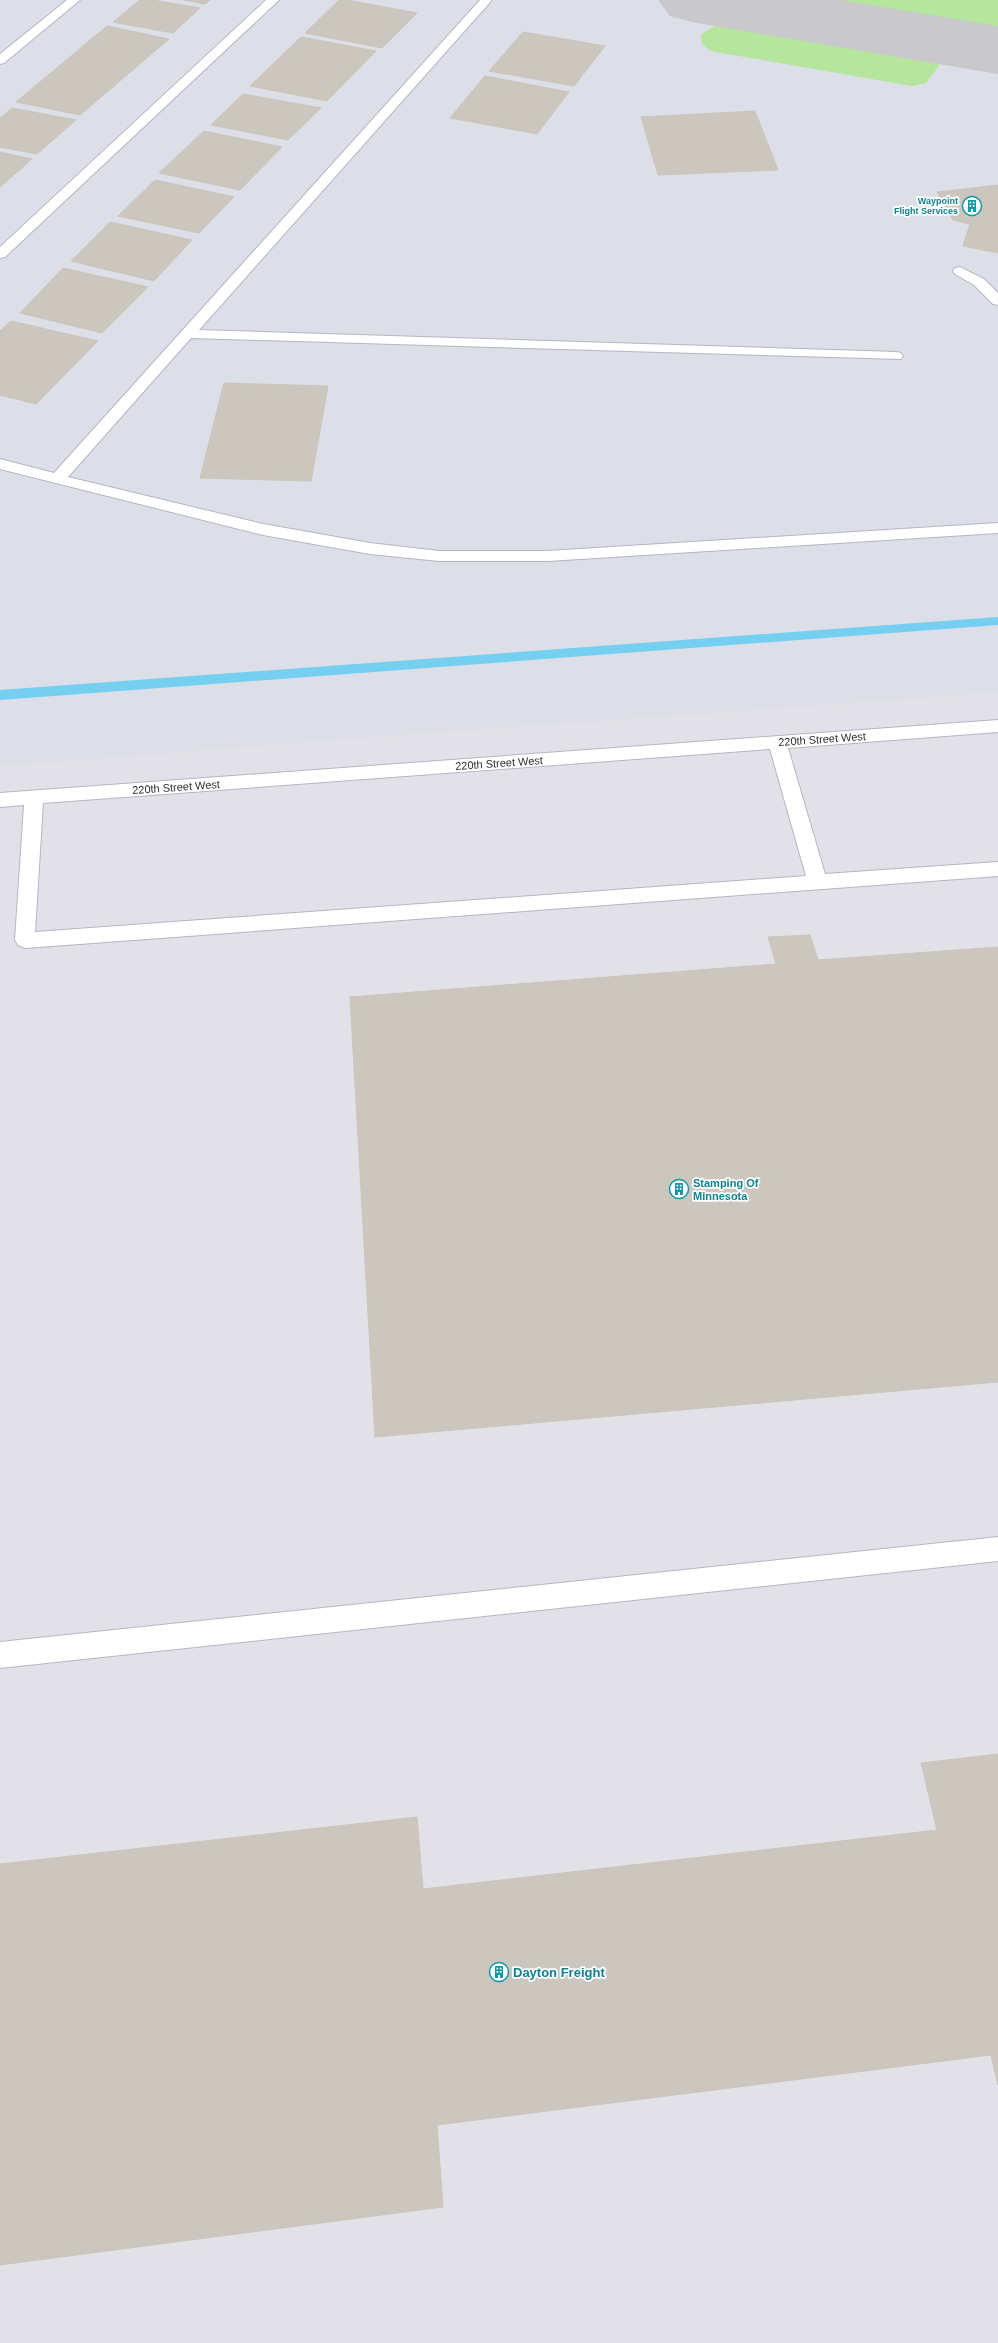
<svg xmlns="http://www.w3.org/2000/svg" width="998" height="2343" font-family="Arial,sans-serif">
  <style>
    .industrial { fill: #e3e1e8 }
    .airport { fill: #dcdee8 }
    .green { fill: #b6e59e }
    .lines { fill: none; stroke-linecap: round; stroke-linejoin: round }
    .stream { fill: #75cff0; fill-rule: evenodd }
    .taxiway { fill: #c9c8cc; fill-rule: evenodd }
    .building { fill: #cbc7bf; stroke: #cbc5ba }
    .minor-casing { stroke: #b4b7c1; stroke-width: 2 }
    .minor { fill: #fff; fill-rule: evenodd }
    .labels { text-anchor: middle; stroke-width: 3.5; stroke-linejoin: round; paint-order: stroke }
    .far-culture-label { font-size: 9px; font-weight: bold; fill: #0d838f; stroke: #fff; text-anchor: end }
    .street-label { font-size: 11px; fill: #2e2e2e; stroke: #fff }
    .culture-label { font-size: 11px; font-weight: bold; fill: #0d838f; stroke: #fff; text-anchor: start }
    .near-culture-label { font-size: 13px; font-weight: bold; fill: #0d838f; stroke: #fff; text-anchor: start }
  </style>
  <rect width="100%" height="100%" fill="#efe9e1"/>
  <path class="industrial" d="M 998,693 L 998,2343 L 0,2343 L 0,767 L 326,741 Z"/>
  <path class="airport" d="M 0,0 L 998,0 L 998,693 L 326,741 L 0,767 Z"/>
  <path class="green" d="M 773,0 L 998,0 L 998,38 Z
    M 747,21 L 924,52 L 937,56 L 941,63 L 926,83 L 912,86 L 710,51 L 702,44 L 701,35 C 715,23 729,22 747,21 Z"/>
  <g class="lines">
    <path class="stream" d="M 998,617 L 998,625 L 0,700 L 0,690 Z"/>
    <path class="taxiway" d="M 658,0 L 840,0 L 998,26 L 998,74 L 697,23 L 670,16 Z"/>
  </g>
  <path class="building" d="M 140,0 L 153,0 L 200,8 L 173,33 L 113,22 Z
    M 183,0 L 210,0 L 205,4 Z
    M 339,0 L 347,0 L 417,13 L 382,48 L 305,33 Z
    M 107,26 L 169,39 L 80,115 L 16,102 Z
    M 523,32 L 605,46 L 574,86 L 489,71 Z
    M 301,37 L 376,51 L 327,101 L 250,86 Z
    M 485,76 L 569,92 L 537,134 L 450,118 Z
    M 243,94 L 321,108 L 288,140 L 211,125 Z
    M 12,108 L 76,120 L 37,154 L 0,147 L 0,118 Z
    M 755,111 L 778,170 L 658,175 L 641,117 Z
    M 204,131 L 282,147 L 240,190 L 159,173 Z
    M 0,152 L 32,159 L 0,187 Z
    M 155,180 L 234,197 L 199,233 L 118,216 Z
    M 998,185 L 998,253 L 963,246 L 970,224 L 953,220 L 937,192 Z
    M 110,222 L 192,240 L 154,281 L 71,261 Z
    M 63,268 L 148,287 L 102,333 L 20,313 Z
    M 11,321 L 98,341 L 36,404 L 0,395 L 0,331 Z
    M 224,383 L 328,386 L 311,481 L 200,478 Z
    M 810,935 L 818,960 L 998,947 L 998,1382 L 375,1437 L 350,997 L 776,964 L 768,937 Z
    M 998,1754 L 998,2085 L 991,2055 L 437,2125 L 443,2207 L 0,2265 L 0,1864 L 417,1817 L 423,1889 L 937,1830 L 921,1763 Z"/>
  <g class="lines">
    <g class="minor-casing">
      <path id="minor" d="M 67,0 L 80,0 L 4,63 L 0,64 L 0,54 Z
        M 266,0 L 279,0 L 5,257 L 0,258 L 0,247 Z
        M 480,0 L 492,0 L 199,330 L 896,352 L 901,353 L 903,356 L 901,359 L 191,338 L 68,477 L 263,524 L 370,543 L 439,551 L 548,551 L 998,523 L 998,533 L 548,561 L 439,561 L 370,554 L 263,535 L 0,469 L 0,459 L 54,473 Z
        M 960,267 L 984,279 L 998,293 L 998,305 L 993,304 L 974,285 L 955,274 L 953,271 L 955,268 Z
        M 998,720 L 998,732 L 788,748 L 825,874 L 998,862 L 998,876 L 25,948 L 18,945 L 15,940 L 24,805 L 0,807 L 0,793 ZM 770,749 L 806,876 L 35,932 L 43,803 Z
        M 998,1537 L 998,1561 L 0,1668 L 0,1642 Z"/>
    </g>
    <use href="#minor" class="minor"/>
  </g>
  <defs>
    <g id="building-ring" transform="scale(1)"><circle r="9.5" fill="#fff" stroke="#0f9aa8" stroke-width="1.5"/><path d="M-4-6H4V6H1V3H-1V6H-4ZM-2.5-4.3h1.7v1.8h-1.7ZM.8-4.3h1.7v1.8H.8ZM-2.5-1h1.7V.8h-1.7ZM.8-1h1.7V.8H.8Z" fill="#0f9aa8"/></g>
  </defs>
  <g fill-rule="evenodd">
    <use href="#building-ring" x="972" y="206"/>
    <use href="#building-ring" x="679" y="1189"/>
    <use href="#building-ring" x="499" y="1972"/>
  </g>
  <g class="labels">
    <g class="far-culture-label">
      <text x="958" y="204">Waypoint<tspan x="958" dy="10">Flight Services</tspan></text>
    </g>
    <g class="street-label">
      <text transform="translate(822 739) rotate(-4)" y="4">220th Street West</text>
      <text transform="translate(499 763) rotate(-4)" y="4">220th Street West</text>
      <text transform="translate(176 787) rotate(-4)" y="4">220th Street West</text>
    </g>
    <g class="culture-label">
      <text x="693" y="1187">Stamping Of<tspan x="693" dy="13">Minnesota</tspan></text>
    </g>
    <g class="near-culture-label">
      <text x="513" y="1977">Dayton Freight</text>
    </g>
  </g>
</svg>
